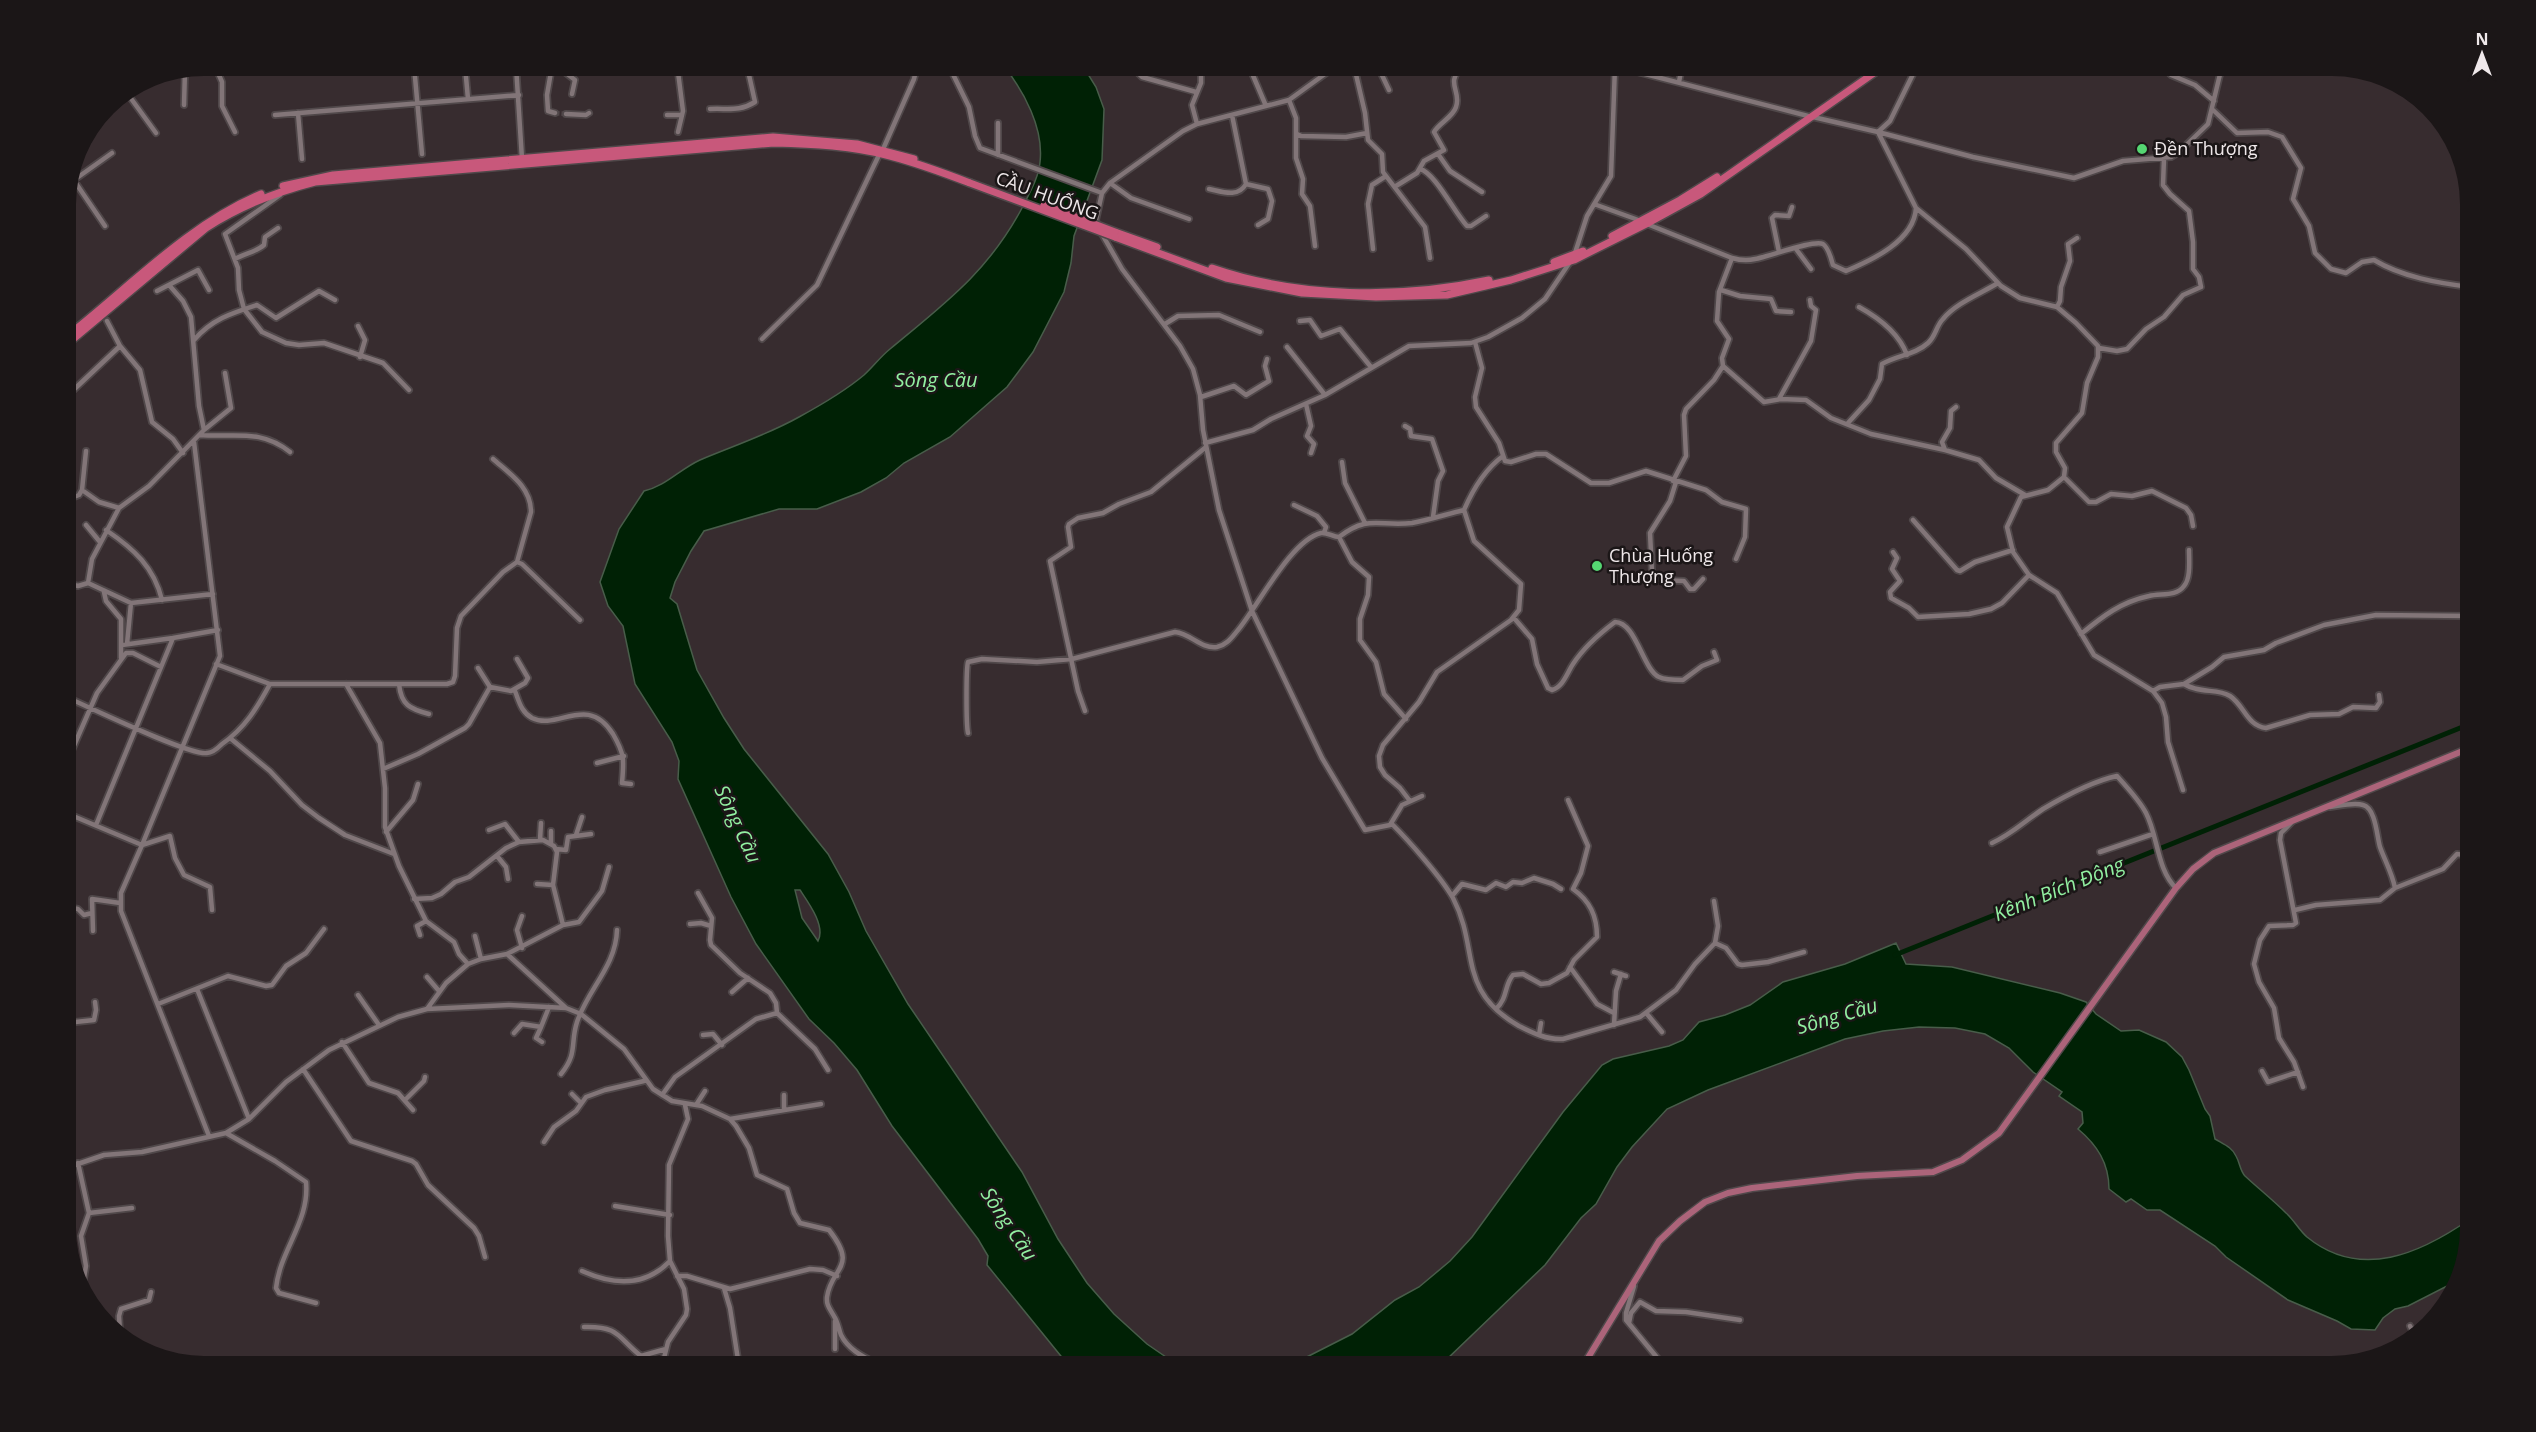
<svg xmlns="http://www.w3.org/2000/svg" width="2536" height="1432" font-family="'Open Sans',sans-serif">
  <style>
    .water { fill: #002105; stroke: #485d4a; stroke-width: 1.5; fill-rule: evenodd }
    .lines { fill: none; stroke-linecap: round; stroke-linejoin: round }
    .canal { stroke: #002105; stroke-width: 5 }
    .minor-tunnel { stroke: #53484b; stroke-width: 4.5; stroke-dasharray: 4.5 2; stroke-linecap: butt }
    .minor-casing { stroke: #50484a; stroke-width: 8 }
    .major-casing { stroke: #50484a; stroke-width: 9 }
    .highway-casing { stroke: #50484a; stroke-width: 10 }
    .minor { stroke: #827578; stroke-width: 4.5 }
    .major { stroke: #ac647a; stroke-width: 6 }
    .highway { stroke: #c8587b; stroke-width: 7 }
    .highway-bridge-casing { stroke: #50484a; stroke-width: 10; stroke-linecap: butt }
    .highway-bridge { stroke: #c8587b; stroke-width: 7 }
    .poi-dot { fill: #55d672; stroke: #1b1617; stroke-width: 2 }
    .labels { text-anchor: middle; stroke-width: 5; stroke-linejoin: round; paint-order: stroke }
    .poi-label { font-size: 18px; fill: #efe8ea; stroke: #1b1617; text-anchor: start }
    .street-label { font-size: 18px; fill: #efe8ea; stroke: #1b1617 }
    .water-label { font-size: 20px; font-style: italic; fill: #92f0a1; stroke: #1b1617 }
  </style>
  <rect width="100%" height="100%" fill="#372c2f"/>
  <path class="water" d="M 1004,66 L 1083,66 L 1096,87 L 1104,109 L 1102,160 L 1074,236 L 1071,263 L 1064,292 L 1033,352 L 1007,387 L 950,437 L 904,463 L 886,478 L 861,492 L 817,509 L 779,509 L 704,531 L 691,551 L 675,582 L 670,598 L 677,604 L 697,670 L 724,718 L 744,749 L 828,854 L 849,892 L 866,931 L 908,1004 L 1022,1172 L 1058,1239 L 1087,1283 L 1114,1314 L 1147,1344 L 1179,1366 L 1069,1366 L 987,1265 L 988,1256 L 978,1239 L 892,1126 L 857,1070 L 834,1043 L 809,1019 L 756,944 L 731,897 L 678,779 L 679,761 L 672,742 L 635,684 L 623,626 L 608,606 L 600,582 L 619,529 L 644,491 C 666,486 680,469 700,460 C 733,446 767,435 799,417 C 821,405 845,391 864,375 C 873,367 880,357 890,349 C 944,304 988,272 1022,208 C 1029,194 1039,177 1040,162 C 1044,128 1024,92 1004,66 ZM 795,890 L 800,890 C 808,902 826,926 818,941 L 802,918 Z
    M 1896,943 L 1906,964 L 1952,967 L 2060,993 L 2086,1002 L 2096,1014 L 2121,1031 L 2139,1030 L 2166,1042 L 2182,1057 L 2189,1070 L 2205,1109 L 2210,1116 L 2215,1139 C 2223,1144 2232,1147 2236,1156 C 2240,1163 2240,1171 2245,1176 C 2259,1189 2273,1200 2286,1213 C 2294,1220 2299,1230 2307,1237 C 2361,1281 2421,1253 2470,1219 L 2470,1228 L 2455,1282 L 2408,1306 L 2395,1309 L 2383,1318 L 2375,1330 L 2351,1329 L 2337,1321 L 2288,1300 L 2226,1257 L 2215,1246 L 2160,1210 L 2147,1210 L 2131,1199 L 2126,1202 L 2109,1189 C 2109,1163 2097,1145 2078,1129 L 2083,1123 L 2082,1112 L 2059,1096 L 2062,1092 L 2033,1072 L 2009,1048 L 1985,1034 L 1955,1028 L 1919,1027 L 1883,1031 L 1845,1039 L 1708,1090 L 1667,1109 L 1632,1147 L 1617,1167 L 1596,1204 L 1581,1218 L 1545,1265 L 1447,1359 L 1428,1366 L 1289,1366 L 1352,1334 L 1395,1300 L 1419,1287 L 1450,1261 L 1472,1237 L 1563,1112 L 1602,1065 L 1613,1059 L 1669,1046 L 1683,1040 L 1699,1022 L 1725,1015 L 1750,1005 L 1783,982 L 1845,964 Z"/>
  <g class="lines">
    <path class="canal" d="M 1895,955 L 2470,724"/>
    <path class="minor-tunnel" d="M 555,113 L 566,114"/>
    <g class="minor-casing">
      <path id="minor" d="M 215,66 L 222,82 L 222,106 L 235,132
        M 280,66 L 285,66
        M 414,66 L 422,154
        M 465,66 L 468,99
        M 516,66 L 522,159
        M 552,66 L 547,95 L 548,111 L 555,113
        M 557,66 L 575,80 L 572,94
        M 949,66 L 969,107 L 975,136 L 980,148 L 1102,193
        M 1131,66 L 1142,77 L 1196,92
        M 1249,66 L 1266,106
        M 1336,66 L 1289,100 L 1197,124 L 1183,131 L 1110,183 L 1102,193 L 1096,220 L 1098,227 L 1122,269 L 1180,346 L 1193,369 L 1200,395 L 1203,430 L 1219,510 L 1252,611 L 1322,758 L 1365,830 L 1390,825 L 1402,805 L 1422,796
        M 1354,66 L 1365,113 L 1368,140 L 1382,154 L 1383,172 L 1425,227 L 1430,258
        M 1384,66 L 1381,73 L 1389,90
        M 1614,66 L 1808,116
        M 2162,66 L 2171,75 L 2195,85 L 2214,101
        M 1679,82 L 1682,66
        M 127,93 L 156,133
        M 1289,100 L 1296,118 L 1296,158 L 1303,179 L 1302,194 L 1310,206 L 1315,246
        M 184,105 L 185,70
        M 710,109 C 728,108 739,112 755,102 L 747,66
        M 2212,109 L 2237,133 L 2268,132 L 2282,137 L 2301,168 L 2293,199 L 2309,226 L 2315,253 L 2331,269 L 2346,273 L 2362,262 L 2374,260 C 2402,277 2438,283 2470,287
        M 298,113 L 302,159
        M 566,114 L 586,115 L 589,113
        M 275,115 L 519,95
        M 667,115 L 682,115
        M 1813,117 L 1878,132 L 1890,121 L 1917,66
        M 1197,124 L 1192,105 L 1201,83 L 1201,66
        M 678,132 L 683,111 L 678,72 L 691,66
        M 1878,132 L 1916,208 L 1966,249 L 2001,286 L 2020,298 L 2057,307 L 2076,323 L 2098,346 L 2098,357 L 2087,383 L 2082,413 L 2056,443 L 2056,452 L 2065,468 L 2064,477 L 2048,490 L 2021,497 L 2007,527 L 2013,552 L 2029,575 L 2057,593 L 2094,655 L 2153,691 L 2162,703 L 2166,717 L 2168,742 L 2183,790
        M 1878,132 L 1973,157 L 2074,178 L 2123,161 L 2171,157 L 2179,152 L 2208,124 L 2222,66
        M 1297,134 L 1301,136 L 1346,137 L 1367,133
        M 884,147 L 914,79 L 917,66
        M 79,148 L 84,143 L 87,136
        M 1438,154 L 1450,171 L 1482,192
        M 998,155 L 998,123
        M 1420,169 C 1435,173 1454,212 1467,226 L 1471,226 L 1486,216
        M 71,176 L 105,226
        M 74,180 L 112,153
        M 1110,183 L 1131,198 L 1189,219
        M 1246,184 L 1268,189 L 1272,201 L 1268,219 L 1258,225
        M 1396,186 L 1417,173 L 1424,161 L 1444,150 L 1434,132 C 1439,123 1453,117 1456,107 C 1462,91 1444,83 1463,66
        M 1209,189 C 1223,192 1238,198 1246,184 L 1232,115
        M 280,195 L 225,234 L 238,268 L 239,290 L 244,309 L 262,332 L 286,343 L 299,345 L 324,343 L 383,363 L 409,390
        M 1594,204 L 1641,221
        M 1647,224 L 1732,258 C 1739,260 1747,261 1755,259 C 1768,257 1814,239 1823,244 C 1829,248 1831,259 1833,265 L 1846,271 C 1872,260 1914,241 1916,208
        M 1373,249 L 1368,204 L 1372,185 L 1386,176
        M 1796,249 L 1811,269
        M 1779,252 L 1772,218 L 1775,215 L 1789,216 L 1792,207
        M 1575,253 L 1587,216 L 1611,176 L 1615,66
        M 235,259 C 246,253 256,252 264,245 L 265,237 L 278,228
        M 169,285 L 183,301 L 191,317 L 199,406 L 204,430
        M 1721,290 L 1740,296 L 1771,299 L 1776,311 L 1791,312
        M 157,291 L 198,270 L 209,290
        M 1859,307 C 1879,318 1899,333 1907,355
        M 2057,307 L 2060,301 L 2061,287 L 2070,261 L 2068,244 L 2077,238
        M 107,321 L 120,346 L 140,370 L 152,422 L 173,439 L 183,453
        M 1300,321 L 1310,320 L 1321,336 L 1340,329 L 1371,367
        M 1165,324 L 1178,316 L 1219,315 L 1260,332
        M 358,326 L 365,340 L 360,357
        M 762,339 L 817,285 L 878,157
        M 194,340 C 212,319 232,313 257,305 L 276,318 L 319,291 L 335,300
        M 1475,342 L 1482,368 L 1475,397 L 1476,407 L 1499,443 L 1505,461 L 1511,462 L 1536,454 L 1546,454 L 1591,483 L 1609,483 L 1646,471 L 1706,490 L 1722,502 L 1746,509 L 1745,537 L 1736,559
        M 1287,347 L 1325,395
        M 2099,348 L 2117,351 L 2127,349 L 2146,329 L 2164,317 L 2183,295 L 2201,287 L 2199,277 L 2193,269 L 2193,242 L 2189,211 L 2170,194 L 2163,185 L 2164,158
        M 1723,366 L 1764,402 L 1781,399 L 1806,400 L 1831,418 L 1871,434 L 1945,450
        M 66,397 L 120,346
        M 1201,397 L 1234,386 L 1246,395 L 1269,381 L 1265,366 L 1267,359
        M 1779,399 L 1811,341 L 1816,310 L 1811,306 L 1810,300
        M 1306,404 L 1311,426 L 1307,436 L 1314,444 L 1311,453
        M 1956,407 L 1951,411 L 1950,428 L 1942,442 L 1945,450 L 1979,460 L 1996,478 L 2025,495
        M 1848,423 L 1869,400 L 1880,379 L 1882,364 C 1897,355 1915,355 1928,343 C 1936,336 1936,326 1943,319 C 1956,303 1980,294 1998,283
        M 1405,426 L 1410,429 L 1411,436 L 1432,439 L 1443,471 L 1438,481 L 1433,517
        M 200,435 C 234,438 260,428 290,452
        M 1205,443 L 1253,430 L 1271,419 L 1325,395 L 1409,346 L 1471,343 L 1488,337 L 1522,318 L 1545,299 L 1570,262
        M 1342,462 L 1345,483 L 1365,523
        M 2064,477 L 2089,502 L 2096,502 L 2111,494 L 2132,496 L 2152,491 L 2186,508 L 2191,515 L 2193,526
        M 1673,481 L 1686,456 L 1684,415 L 1686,409 L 1714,380 L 1723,366 L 1722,358 L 1729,339 L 1717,321 L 1719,292 L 1732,258
        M 1676,482 L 1670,501 L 1650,533 L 1652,572 L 1659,580 L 1684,581 L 1690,589 L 1694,589 L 1703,579
        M 82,490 L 99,502 L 119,508
        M 66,500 L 79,495 L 82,490 L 86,451
        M 1294,505 L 1317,516 L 1326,527 L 1324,533
        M 1913,520 L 1957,570 L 1960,571 L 1975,562 L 2013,550
        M 86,525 L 100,542
        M 106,530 C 134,549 154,567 162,600
        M 1339,537 L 1352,562 L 1369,577 L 1368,595 L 1360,619 L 1360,640 L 1376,662 L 1384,694 L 1406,719
        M 1893,552 L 1897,558 L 1892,569 L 1900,581 L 1890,592 L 1891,598 L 1909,608 L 1918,617 L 1969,614 L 1991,609 L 2002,603 L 2029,575
        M 517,562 L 522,564 L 580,620
        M 66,583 L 78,586 L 88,583 L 92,559 L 119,508 L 149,486 L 204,430 L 231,408 L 225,373
        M 88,583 L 131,603 L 213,594
        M 104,592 L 106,601 L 121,619 L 121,658
        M 1514,618 L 1532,639 L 1537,664 L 1548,688 L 1552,690 C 1563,687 1567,673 1573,664 C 1584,647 1599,634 1615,622 C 1636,622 1643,670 1659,677 C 1665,680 1676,680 1683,680 L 1702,666 L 1717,660 L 1714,652
        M 2081,634 C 2103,616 2121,602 2149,596 C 2161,593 2176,597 2184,586 C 2191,578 2189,560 2189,550
        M 127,644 L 131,603
        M 122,645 L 173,638
        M 216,664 L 270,684 L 447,684 L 453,682 L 455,676 L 457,628 L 461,616 L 503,572 L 517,562 L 531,512 C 531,487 510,474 493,459
        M 346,684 L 380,743 L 385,788 L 385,827 L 399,866 L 426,921 L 454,942 L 459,954 L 468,964
        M 399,684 C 401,705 410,709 429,714
        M 2184,684 C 2200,694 2217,688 2230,696 C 2244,705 2247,726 2266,728 L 2310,715 L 2339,714 L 2353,707 L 2376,708 L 2380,702 L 2379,695
        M 490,687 L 511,691 L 525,683 L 528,678 L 517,659
        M 515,691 C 519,701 521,712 532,718 C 558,731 587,693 613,734 C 625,755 624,760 622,783 L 631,784
        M 2153,691 L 2160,687 L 2184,684 L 2212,667 L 2224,657 L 2264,650 L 2276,643 L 2324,625 L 2376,615 L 2470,616
        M 66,697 C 89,707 190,756 207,753 C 213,753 218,748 222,744 C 245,728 257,708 270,684
        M 1085,711 L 1078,691 L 1050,561 L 1071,547 L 1068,527 L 1069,524 L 1078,518 L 1103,513 L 1119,504 L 1151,492 L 1206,447
        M 968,733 C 966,724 966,669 968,662 L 982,659 L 1037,662 L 1072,659 L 1175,632 C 1192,634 1200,649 1217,647 C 1227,645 1232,637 1238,630 C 1258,606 1291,540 1321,533 C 1327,532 1333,537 1339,537 C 1369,514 1379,527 1412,523 C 1429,520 1447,514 1464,510
        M 230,738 L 270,771 L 302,805 L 319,818 L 345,835 L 394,854
        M 597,763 L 624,756
        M 66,764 L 97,693 L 126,653 L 133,653 L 161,667
        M 383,769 L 418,754 L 465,728 L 469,724 L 490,687 L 478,668
        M 1410,801 L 1400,788 L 1385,775 L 1380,767 L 1379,756 L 1383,745 L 1419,702 L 1437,672 L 1511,620 L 1519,610 L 1521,584 L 1474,541 L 1464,510 C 1473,489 1484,470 1503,456
        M 2330,807 C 2339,806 2354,802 2363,805 C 2376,808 2377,838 2380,847 C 2385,861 2392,873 2395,888
        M 66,813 L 142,845 L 220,656 L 194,442
        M 2291,823 L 2281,833 L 2280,840 L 2296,923 L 2293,925 L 2269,926 L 2260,940 L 2254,964 L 2259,982 L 2274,1008 L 2279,1038 L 2294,1062 L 2303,1087
        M 1392,824 C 1409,841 1441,877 1453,898 C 1480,950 1456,990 1519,1026 C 1533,1033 1547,1040 1563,1039 L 1640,1017 L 1676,990 L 1695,964 L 1715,943 L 1718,926 L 1714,901
        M 96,825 L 173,638 L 218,630
        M 489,830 L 505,824 L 519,842
        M 386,832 L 413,800 L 418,784
        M 576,835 L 582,817
        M 540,840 L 541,823
        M 551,843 L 551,831
        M 1992,843 C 2012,834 2026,820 2043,809 C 2065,796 2093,781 2117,776 C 2127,787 2140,801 2146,813 C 2158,836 2157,870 2176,888
        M 556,849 L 566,850 L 568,837 L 591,834
        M 2100,852 L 2153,834
        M 497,856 L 506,867 L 508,879
        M 537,884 L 553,885
        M 698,893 L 712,918 L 710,940 L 711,945 L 740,973 L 770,993 L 776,1003 L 777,1013 L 815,1049 L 828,1070
        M 1452,896 L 1462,884 L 1486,890 L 1496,883 L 1506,887 L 1513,882 L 1522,883 L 1534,878 L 1553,884 L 1561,889
        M 414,899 L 432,898 L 441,894 L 455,882 L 469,877 L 506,848 L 519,842 L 543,840 L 554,846 L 557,852 L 553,885 L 563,925
        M 66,907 L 78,909 L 84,915 L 92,913
        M 2295,910 L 2316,905 L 2380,900 L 2395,888 L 2443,869 L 2457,854 L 2464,855 L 2470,862
        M 522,916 L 517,930 L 522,948
        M 690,924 L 701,923 L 711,926
        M 93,931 L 92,899 L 120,903
        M 420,935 L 417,926 L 426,921
        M 475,936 L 481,959
        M 1715,943 L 1726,948 L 1738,964 L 1742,965 L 1768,962 L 1804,952
        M 507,954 L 566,1008
        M 1570,967 L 1597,1004 L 1614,1013
        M 1614,972 L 1626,976
        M 427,977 L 439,991
        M 197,989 L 249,1119
        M 732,992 L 748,978
        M 358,995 L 379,1025
        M 158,1004 L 228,976 L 266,986 L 272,985 L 286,966 L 306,953 L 324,929
        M 427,1009 L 446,983 L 468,964 L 481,959 L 507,954 L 563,925 L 579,922 L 602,891 L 609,867
        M 1496,1009 C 1508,998 1504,985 1513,975 L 1523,974 L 1541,984 L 1549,983 L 1567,973 L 1574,960 L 1597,937 C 1597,916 1590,901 1573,889 L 1581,873 L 1588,846 L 1568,800
        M 1647,1014 L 1662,1032
        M 66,1023 L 94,1020 L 96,1010 L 95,1002
        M 1614,1025 L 1616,991 L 1621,974
        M 541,1027 L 536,1038 L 542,1042
        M 514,1033 L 522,1024 L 541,1027 L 549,1007
        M 703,1035 L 713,1034 L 722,1045
        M 1539,1035 L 1541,1023
        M 342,1042 L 369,1083 L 398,1093 L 413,1110
        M 303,1069 L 351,1141 L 412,1161 L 416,1164 L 428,1185 L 474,1228 L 479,1236 L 485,1257
        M 2262,1071 L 2268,1082 L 2298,1072
        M 561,1074 C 578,1053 570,1044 577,1022 C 588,989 616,966 617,930
        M 572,1094 L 581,1103
        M 662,1095 L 675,1077 L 756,1019 L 777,1013
        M 405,1100 L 424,1081 L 425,1077
        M 696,1105 L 705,1091
        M 784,1110 L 784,1095
        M 730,1119 L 821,1104
        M 226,1133 L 275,1161 L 306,1182 C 310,1221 280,1250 276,1288 L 279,1293 L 316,1303
        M 209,1136 L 121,911 L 121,893 L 142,845 L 170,836 L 175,858 L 184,875 L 210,887 L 212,910
        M 544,1142 L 554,1127 L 576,1111 L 586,1097 L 605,1090 L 644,1081
        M 78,1163 L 89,1213 L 81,1236 L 86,1266 L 82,1290
        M 66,1168 L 104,1155 L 142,1152 L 226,1133 L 249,1119 L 286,1082 L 329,1050 L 398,1017 L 427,1009 L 509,1005 L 566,1008 L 581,1014 L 624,1049 L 653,1089 L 672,1101 L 702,1106 L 730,1119 L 736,1126 L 749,1148 L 757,1175 L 787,1189 L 794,1213 L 800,1223 L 829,1230 C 859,1268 831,1267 827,1297 C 826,1306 831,1310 835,1318 C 838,1323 839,1330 841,1335 C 849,1351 866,1358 881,1366
        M 615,1206 L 670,1215
        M 89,1213 L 132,1208
        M 582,1271 C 613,1285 645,1287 670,1261
        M 677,1276 L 687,1276 L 730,1289 L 810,1269 L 823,1270 L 837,1276
        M 1634,1286 L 1626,1313 L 1626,1320 L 1664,1366
        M 724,1288 L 730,1308 L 739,1366
        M 1629,1323 L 1631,1313 L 1640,1302 L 1656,1311 L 1686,1312 L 1740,1320
        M 2410,1326 L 2414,1334
        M 584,1327 C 620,1326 617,1337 641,1356 L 666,1349
        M 120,1332 L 119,1316 L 121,1309 L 149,1300 L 151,1292
        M 835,1349 L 835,1321
        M 662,1366 L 668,1342 L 686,1315 L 687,1309 L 684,1289 L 670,1261 L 668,1236 L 669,1165 L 688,1119 L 685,1105"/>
    </g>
    <g class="major-casing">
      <path id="major" d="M 1583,1366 L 1659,1241 L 1680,1221 L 1705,1202 L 1728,1193 L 1752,1188 L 1857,1176 L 1933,1172 L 1962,1160 L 1999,1133 L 2176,888 L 2193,869 L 2214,853 L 2470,748"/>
    </g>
    <g class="highway-casing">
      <path id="highway" d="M 283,186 L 333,175 L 773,137 L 857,144 L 914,159
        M 1115,232 L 1157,247
        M 1612,236 L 1680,200 L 1717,177
        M 1115,237 L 1226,278 L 1302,293 L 1376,297 L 1447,295 L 1511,280 L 1574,260 L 1650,222 L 1701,194 L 1884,66
        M 1554,262 L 1583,251
        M 1212,268 C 1299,298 1400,299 1489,280
        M 66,337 C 130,287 186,226 261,194
        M 66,345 L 206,228 C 240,206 276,192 315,182 L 774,143 C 813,144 852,146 890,156 C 917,163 944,173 970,183"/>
    </g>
    <use href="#minor" class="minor"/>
    <use href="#major" class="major"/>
    <use href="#highway" class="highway"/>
    <g class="highway-bridge-casing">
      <path id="highway-bridge" d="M 970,183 L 1115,237
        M 1044,205 L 1115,232"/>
    </g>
    <use href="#highway-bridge" class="highway-bridge"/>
  </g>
  <g class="poi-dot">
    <circle cx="2142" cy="149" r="6"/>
    <circle cx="1597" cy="566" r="6"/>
  </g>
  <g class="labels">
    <g class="poi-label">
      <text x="2154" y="155">Đền Thượng</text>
      <text x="1609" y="562">Chùa Huống<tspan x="1609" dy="21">Thượng</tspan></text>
    </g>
    <g class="street-label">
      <text transform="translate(1047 196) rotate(20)" y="6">CẦU HUỐNG</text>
    </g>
    <g class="water-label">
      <text x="936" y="387">Sông Cầu</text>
      <text transform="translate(738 824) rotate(65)" y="7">Sông Cầu</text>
      <text transform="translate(2059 889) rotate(-22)" y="7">Kênh Bích Động</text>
      <text transform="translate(1837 1016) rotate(-16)" y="7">Sông Cầu</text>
      <text transform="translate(1009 1224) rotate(56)" y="7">Sông Cầu</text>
    </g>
  </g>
  <path d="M0 0H2536V1432H0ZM204 76H2332A128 128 0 0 1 2460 204V1228A128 128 0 0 1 2332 1356H204A128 128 0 0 1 76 1228V204A128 128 0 0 1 204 76Z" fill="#1b1617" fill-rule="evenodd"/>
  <g transform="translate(2482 54)" stroke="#1b1617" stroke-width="4.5" paint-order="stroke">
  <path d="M0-4.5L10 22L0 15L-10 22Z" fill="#efe8ea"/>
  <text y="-9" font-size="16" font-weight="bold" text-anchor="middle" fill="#efe8ea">N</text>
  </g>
</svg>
